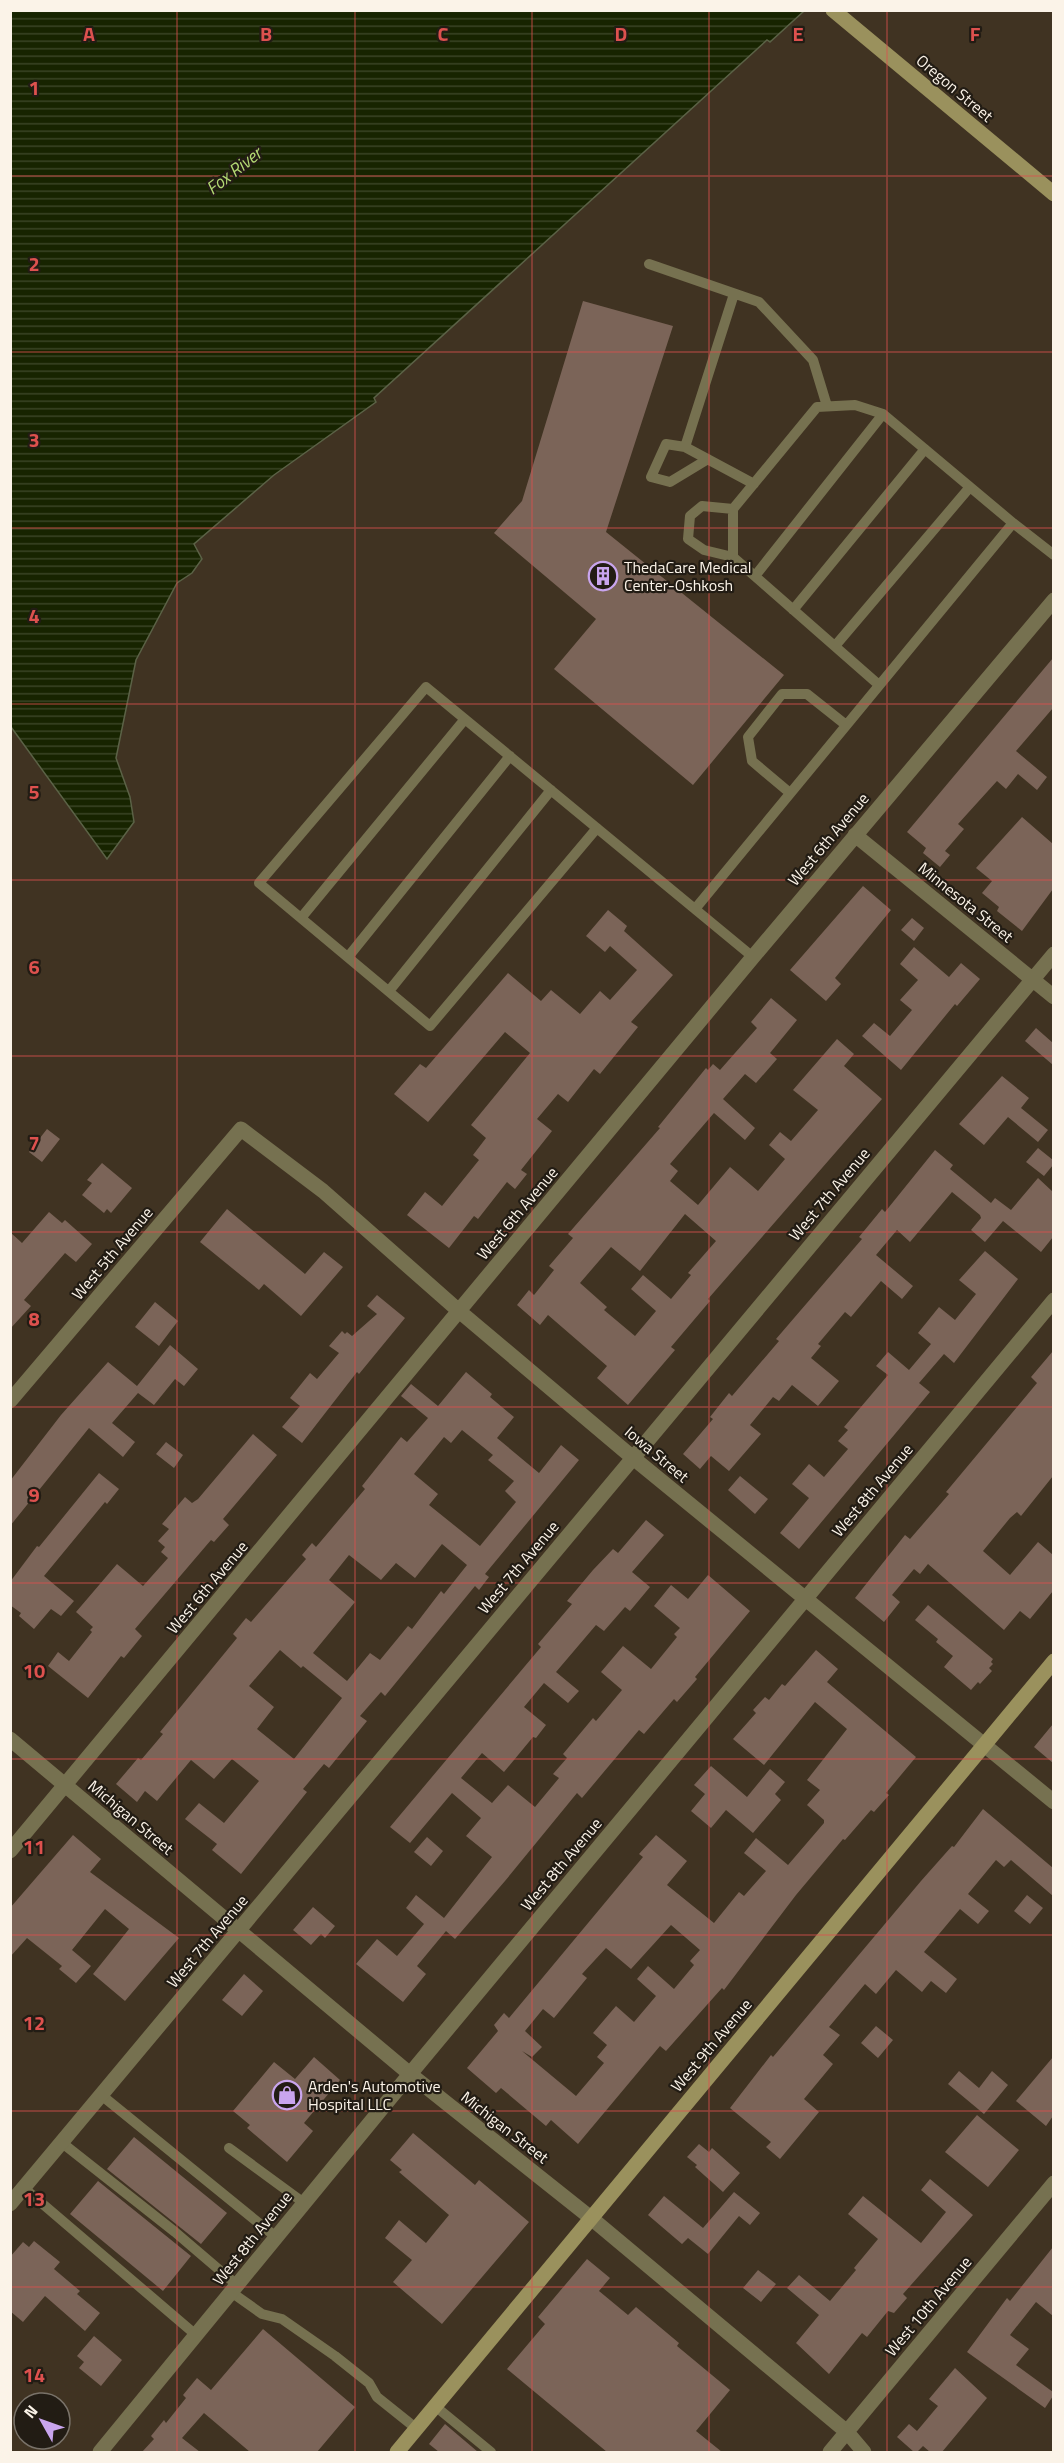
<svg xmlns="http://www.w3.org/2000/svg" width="1064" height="2463" font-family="'Titillium Web',sans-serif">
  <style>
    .water { fill: url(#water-rules); stroke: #5b6246; stroke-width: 1.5 }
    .building { fill: #7b6458; fill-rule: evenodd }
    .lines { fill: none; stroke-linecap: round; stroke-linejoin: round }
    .lane { stroke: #767150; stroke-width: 10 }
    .street { stroke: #767150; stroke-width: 15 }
    .secondary { stroke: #9a915d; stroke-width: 15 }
    .grid { fill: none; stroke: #dd514e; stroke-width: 1.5; stroke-opacity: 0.55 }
    .labels { text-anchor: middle; stroke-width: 4.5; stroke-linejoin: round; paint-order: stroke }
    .street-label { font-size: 16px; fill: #fbf3e8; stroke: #221c14 }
    .poi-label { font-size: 16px; fill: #fbf3e8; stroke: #221c14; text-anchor: start }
    .water-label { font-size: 18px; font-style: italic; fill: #b3d973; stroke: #221c14 }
    .grid-label { font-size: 20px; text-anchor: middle; font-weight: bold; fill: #dd514e; stroke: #221c14; stroke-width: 4.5; stroke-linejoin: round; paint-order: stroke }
  </style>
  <defs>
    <pattern id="water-rules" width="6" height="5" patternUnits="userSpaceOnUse" patternTransform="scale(1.5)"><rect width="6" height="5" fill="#172400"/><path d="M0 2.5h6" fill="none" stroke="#3a4425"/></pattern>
  </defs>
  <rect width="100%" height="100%" fill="#403322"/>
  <path class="water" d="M 10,11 L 804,11 L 770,42 L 767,40 L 374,398 L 376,402 L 274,475 L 194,544 L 202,559 L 192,573 L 177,583 L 136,660 L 116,758 L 130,797 L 134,822 L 107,859 L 11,727 Z"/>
  <path class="building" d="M 583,301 L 673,326 L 606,532 L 784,675 L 693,785 L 554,669 L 596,619 L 494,533 L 522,501 Z
    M 1053,658 L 1053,708 L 1016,751 L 1047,777 L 1037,790 L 1018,774 L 1006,789 L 997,781 L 958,824 L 964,829 L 945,851 L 950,855 L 940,867 L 923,853 L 926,848 L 907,832 Z
    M 1022,817 L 1053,844 L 1053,889 L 1022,931 L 997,911 L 999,907 L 982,893 L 992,881 L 976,868 Z
    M 863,886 L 891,910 L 835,978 L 841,984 L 826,1001 L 790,970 Z
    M 608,910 L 627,926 L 624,931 L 673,975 L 631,1022 L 638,1027 L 600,1074 L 594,1069 L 568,1102 L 558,1094 L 537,1119 L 552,1131 L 521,1170 L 527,1174 L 515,1189 L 507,1182 L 478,1219 L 474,1216 L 449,1248 L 407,1215 L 425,1192 L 442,1206 L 479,1160 L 473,1155 L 486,1138 L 471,1125 L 530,1053 L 505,1032 L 428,1122 L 394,1094 L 420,1064 L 426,1068 L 508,973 L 541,1001 L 551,990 L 580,1014 L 600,991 L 610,1000 L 637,970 L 610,946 L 605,952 L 586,936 Z
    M 912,918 L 924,928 L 914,941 L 901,930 Z
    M 914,947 L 949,977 L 961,963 L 980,979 L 957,1006 L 955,1004 L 901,1070 L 862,1036 L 874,1023 L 890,1036 L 912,1010 L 900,1000 L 918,980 L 900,964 Z
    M 771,998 L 797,1020 L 770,1053 L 777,1059 L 756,1083 L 745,1074 L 723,1099 L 755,1128 L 745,1140 L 714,1113 L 670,1164 L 678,1171 L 670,1181 L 698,1205 L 730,1167 L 758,1191 L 785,1159 L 769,1145 L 780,1132 L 791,1141 L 818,1110 L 793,1090 L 837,1039 L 854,1054 L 844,1066 L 882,1099 L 708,1299 L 710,1301 L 671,1347 L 675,1350 L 628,1405 L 597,1378 L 607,1366 L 548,1315 L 540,1325 L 517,1305 L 529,1290 L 534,1295 L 554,1270 L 549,1266 L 573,1238 L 568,1234 L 660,1128 L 658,1127 L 706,1068 L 708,1070 L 713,1064 L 720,1070 L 757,1028 L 751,1022 ZM 685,1214 L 716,1241 L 688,1273 L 691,1275 L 671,1299 L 643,1275 L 631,1289 L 656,1311 L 635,1336 L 604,1310 L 607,1307 L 580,1283 L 611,1247 L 640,1271 Z
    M 1036,1028 L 1053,1043 L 1053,1065 L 1025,1041 Z
    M 1002,1076 L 1029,1098 L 1021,1108 L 1048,1130 L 1038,1142 L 1008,1117 L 984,1145 L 959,1124 Z
    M 47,1129 L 60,1139 L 42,1162 L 29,1152 Z
    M 1038,1148 L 1053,1160 L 1053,1165 L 1044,1176 L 1026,1162 Z
    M 935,1150 L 953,1165 L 950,1169 L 991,1203 L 995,1198 L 1011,1210 L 1038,1178 L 1053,1192 L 1053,1237 L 1041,1252 L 1003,1221 L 985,1242 L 971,1230 L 981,1218 L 980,1215 L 952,1192 L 910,1242 L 897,1230 L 876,1255 L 913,1286 L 902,1299 L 881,1281 L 851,1317 L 845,1312 L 818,1344 L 821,1346 L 811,1358 L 839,1381 L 818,1406 L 792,1385 L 779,1401 L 773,1397 L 750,1425 L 761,1434 L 729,1471 L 711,1456 L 700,1469 L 683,1454 L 713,1419 L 710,1417 L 729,1393 L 732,1396 L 779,1341 L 776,1339 L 862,1239 L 859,1237 L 882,1209 L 885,1212 Z
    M 102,1163 L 132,1188 L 111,1213 L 107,1209 L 104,1213 L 82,1195 L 92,1183 L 87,1180 Z
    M 227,1209 L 305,1274 L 324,1252 L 343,1267 L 301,1316 L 264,1284 L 259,1290 L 200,1242 Z
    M 49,1212 L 62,1223 L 65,1220 L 92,1244 L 76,1262 L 65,1253 L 24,1300 L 31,1306 L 10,1329 L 10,1232 L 22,1243 Z
    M 985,1251 L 1018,1279 L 954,1363 L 944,1354 L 919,1383 L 930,1392 L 799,1549 L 780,1533 L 809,1498 L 792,1484 L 809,1464 L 824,1477 L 848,1449 L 838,1441 L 848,1430 L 844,1427 L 888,1375 L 876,1366 L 888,1352 L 909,1370 L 931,1344 L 918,1333 L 939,1307 L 955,1320 L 976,1294 L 959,1280 Z
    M 377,1295 L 405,1318 L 359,1374 L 357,1372 L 302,1443 L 282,1427 L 300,1406 L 290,1398 L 310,1373 L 317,1379 L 339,1353 L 329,1346 L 342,1331 L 345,1334 L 347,1332 L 352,1336 L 377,1314 L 367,1306 Z
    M 155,1302 L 178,1321 L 159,1346 L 135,1327 Z
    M 170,1345 L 198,1369 L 184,1386 L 175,1379 L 154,1405 L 138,1393 L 112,1423 L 135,1442 L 123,1457 L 89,1428 L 10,1526 L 10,1481 L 61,1415 L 108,1362 L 137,1386 Z
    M 1053,1351 L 1053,1476 L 1021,1516 L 1017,1512 L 1010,1518 L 983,1551 L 1010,1575 L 1038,1542 L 1053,1555 L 1053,1591 L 1030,1619 L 1020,1611 L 1004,1630 L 928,1564 L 920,1574 L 914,1569 L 892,1595 L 900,1602 L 884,1622 L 855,1598 L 905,1535 L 910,1539 L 949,1494 L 946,1492 L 1037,1383 L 1031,1377 Z
    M 466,1372 L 492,1394 L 490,1397 L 514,1417 L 497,1438 L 539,1473 L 561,1445 L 579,1460 L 485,1574 L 489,1577 L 479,1590 L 475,1586 L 385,1696 L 381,1692 L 360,1716 L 367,1721 L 329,1768 L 324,1764 L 303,1789 L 307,1792 L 241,1874 L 212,1850 L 217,1844 L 185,1819 L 199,1803 L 224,1823 L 259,1781 L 232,1759 L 214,1779 L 191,1760 L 157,1801 L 145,1791 L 137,1802 L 116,1784 L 138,1758 L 141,1760 L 163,1734 L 160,1732 L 237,1638 L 233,1634 L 246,1618 L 251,1622 L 306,1559 L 302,1555 L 312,1543 L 316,1547 L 365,1489 L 362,1486 L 401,1437 L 407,1442 L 428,1418 L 401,1396 L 411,1384 L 438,1406 ZM 462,1430 L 493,1455 L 488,1460 L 514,1481 L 505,1491 L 516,1502 L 480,1546 L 429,1505 L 438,1494 L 414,1474 L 444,1437 L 451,1443 ZM 442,1544 L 467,1565 L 444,1594 L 441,1591 L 412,1629 L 408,1626 L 380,1660 L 370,1653 L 347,1681 L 313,1653 L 355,1602 L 329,1580 L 349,1555 L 381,1580 L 396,1563 L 415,1578 ZM 280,1650 L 301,1668 L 303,1666 L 342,1698 L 294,1759 L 257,1729 L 274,1707 L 249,1686 Z
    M 253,1434 L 277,1455 L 223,1519 L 229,1525 L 214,1542 L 211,1540 L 135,1629 L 142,1636 L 124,1658 L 121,1656 L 88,1698 L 48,1666 L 58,1652 L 69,1661 L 92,1632 L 90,1630 L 93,1627 L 76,1612 L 117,1564 L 143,1586 L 168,1558 L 161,1552 L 165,1547 L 158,1541 L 169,1529 L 162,1524 L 185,1497 L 192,1503 L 198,1499 Z
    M 166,1442 L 183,1455 L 174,1468 L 156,1454 Z
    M 99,1473 L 119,1489 L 107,1504 L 105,1502 L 44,1576 L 74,1601 L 61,1616 L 51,1609 L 34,1629 L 19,1616 L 21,1613 L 10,1605 L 10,1582 L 37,1546 L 39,1547 Z
    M 740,1476 L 768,1499 L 755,1514 L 728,1490 Z
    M 646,1520 L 664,1535 L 632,1572 L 650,1587 L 630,1611 L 625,1607 L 604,1631 L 596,1625 L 556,1672 L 579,1691 L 568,1703 L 544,1683 L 524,1707 L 546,1725 L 536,1738 L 533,1737 L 504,1772 L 482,1753 L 461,1778 L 492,1803 L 508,1785 L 535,1807 L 559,1778 L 553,1774 L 567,1758 L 563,1754 L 593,1718 L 596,1721 L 622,1690 L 601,1672 L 623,1646 L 651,1669 L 677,1637 L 674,1634 L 680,1628 L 654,1606 L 671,1585 L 688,1599 L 708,1575 L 750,1611 L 695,1677 L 697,1679 L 677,1702 L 674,1699 L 644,1734 L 639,1730 L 582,1798 L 577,1793 L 505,1881 L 455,1939 L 446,1931 L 417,1966 L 426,1974 L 403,2002 L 356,1964 L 377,1939 L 397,1956 L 424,1924 L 406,1908 L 416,1895 L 444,1918 L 492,1857 L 466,1836 L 481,1818 L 452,1793 L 410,1843 L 390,1827 L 541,1647 L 538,1644 L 572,1604 L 567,1601 L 593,1570 L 613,1549 L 618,1553 Z
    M 928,1605 L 993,1659 L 991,1662 L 993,1664 L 989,1668 L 992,1671 L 980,1684 L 978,1682 L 971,1690 L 944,1667 L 953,1656 L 936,1642 L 938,1639 L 915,1620 Z
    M 816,1650 L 838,1669 L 827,1682 L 916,1757 L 886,1793 L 889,1795 L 874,1812 L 871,1810 L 845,1840 L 843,1839 L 796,1895 L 724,1990 L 722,1988 L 666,2051 L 660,2046 L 578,2144 L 551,2120 L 546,2126 L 501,2088 L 496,2093 L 467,2068 L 498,2031 L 494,2025 L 504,2013 L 509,2018 L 643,1857 L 639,1854 L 656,1835 L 687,1861 L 667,1885 L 714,1923 L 739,1892 L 744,1896 L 766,1871 L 744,1853 L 756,1838 L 788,1865 L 824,1823 L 824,1820 L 807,1805 L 820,1790 L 807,1780 L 847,1729 L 815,1702 L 764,1765 L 733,1739 L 756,1713 L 753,1710 L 765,1697 L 769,1700 L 782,1684 L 785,1686 ZM 671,1925 L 700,1950 L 690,1961 L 694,1965 L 674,1989 L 648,1966 L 637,1979 L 656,1996 L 634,2022 L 616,2006 L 593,2033 L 607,2045 L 597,2057 L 604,2063 L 576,2096 L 522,2051 L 532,2057 L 542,2047 L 525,2031 L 543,2009 L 554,2018 L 587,1978 L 582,1974 L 606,1948 L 631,1969 Z
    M 1053,1724 L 1053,1763 L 1034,1747 Z
    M 711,1766 L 747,1797 L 770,1769 L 785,1782 L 775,1794 L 781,1800 L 753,1833 L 726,1810 L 711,1828 L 691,1811 L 705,1794 L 694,1785 Z
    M 983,1809 L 1053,1868 L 1053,1896 L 1011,1860 L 1004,1867 L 996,1860 L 968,1894 L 989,1911 L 978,1924 L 960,1909 L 924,1952 L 957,1979 L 946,1993 L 931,1981 L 922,1992 L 896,1970 L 876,1994 L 865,1984 L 829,2027 L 840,2035 L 823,2055 L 833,2064 L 804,2099 L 819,2112 L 780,2159 L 766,2147 L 771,2142 L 730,2108 L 771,2055 L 773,2057 L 921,1881 L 952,1846 L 954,1847 Z
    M 73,1835 L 101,1859 L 90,1872 L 179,1938 L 125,2001 L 93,1974 L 129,1929 L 105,1909 L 72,1950 L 91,1966 L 76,1983 L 59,1969 L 62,1966 L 27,1938 L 10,1957 L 10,1908 Z
    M 427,1837 L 443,1851 L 431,1866 L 414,1852 Z
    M 1027,1895 L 1043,1908 L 1030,1924 L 1014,1911 Z
    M 313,1907 L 335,1926 L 325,1938 L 321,1934 L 311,1945 L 293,1930 Z
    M 244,1974 L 263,1991 L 242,2016 L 222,2000 Z
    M 876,2026 L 893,2040 L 878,2058 L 861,2043 Z
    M 314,2057 L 340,2080 L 304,2123 L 313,2131 L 287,2162 L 247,2128 L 250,2125 L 233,2111 L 274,2062 L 295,2079 Z
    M 1053,2057 L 1053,2116 L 1046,2126 L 1016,2101 Z
    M 959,2071 L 979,2088 L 992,2071 L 1008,2085 L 984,2114 L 948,2084 Z
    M 977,2115 L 1019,2150 L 988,2187 L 945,2152 Z
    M 413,2133 L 475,2185 L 479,2180 L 529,2222 L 442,2324 L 393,2282 L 412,2260 L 385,2238 L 399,2220 L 426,2243 L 449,2215 L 399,2172 L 402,2170 L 390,2160 Z
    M 134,2137 L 227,2213 L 201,2244 L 107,2169 Z
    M 699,2144 L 709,2152 L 712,2148 L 740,2173 L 723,2192 L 695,2167 L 697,2165 L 687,2157 Z
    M 930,2179 L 973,2215 L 903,2294 L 907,2298 L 894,2313 L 888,2311 L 867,2337 L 862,2333 L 829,2374 L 796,2343 L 819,2315 L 787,2288 L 799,2275 L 830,2301 L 856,2270 L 854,2268 L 878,2239 L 848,2214 L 863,2196 L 921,2243 L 946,2212 L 921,2190 Z
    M 98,2181 L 191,2256 L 163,2291 L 70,2214 Z
    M 734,2192 L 760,2213 L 750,2225 L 739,2216 L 708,2254 L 688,2238 L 682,2244 L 648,2215 L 664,2196 L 703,2228 Z
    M 34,2241 L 60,2262 L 54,2269 L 80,2291 L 77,2294 L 100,2313 L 85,2331 L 45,2296 L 23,2322 L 10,2311 L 10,2257 L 23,2242 L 29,2247 Z
    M 1053,2247 L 1053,2316 L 1036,2302 L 1010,2335 L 1029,2349 L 1016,2365 L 1053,2392 L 1053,2396 L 1045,2408 L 967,2352 L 1007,2298 L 1010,2301 Z
    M 587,2259 L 610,2278 L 599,2291 L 628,2315 L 636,2307 L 679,2343 L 677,2346 L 730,2390 L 696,2431 L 722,2452 L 607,2452 L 507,2369 L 545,2324 L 538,2317 Z
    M 758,2270 L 776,2284 L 761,2302 L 743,2288 Z
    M 263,2329 L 355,2407 L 317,2452 L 250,2452 L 204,2413 L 182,2438 L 200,2452 L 142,2452 L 154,2439 L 151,2436 L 164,2420 L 166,2423 L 186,2398 L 183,2395 L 197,2378 L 211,2390 Z
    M 94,2336 L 122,2360 L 101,2386 L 79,2368 L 84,2362 L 77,2356 Z
    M 955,2368 L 987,2398 L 942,2452 L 930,2452 L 923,2446 L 917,2452 L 914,2452 L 897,2437 L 909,2424 L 917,2431 L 938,2406 L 929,2399 Z
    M 445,2424 L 478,2452 L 439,2452 L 429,2444 Z"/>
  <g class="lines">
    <path class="lane" d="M 649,264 L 759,302 L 813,360 L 827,406
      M 734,294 L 685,447 L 754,484
      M 685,447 L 666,444 L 651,477 L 670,482 L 708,459
      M 733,509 L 702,506 L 690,516 L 688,539 L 704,550 L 733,557
      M 755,576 L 883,414
      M 793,610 L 925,449
      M 835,646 L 970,487
      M 879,685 L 733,557 L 733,509 L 817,407 L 855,405 L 883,414 L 1013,523
      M 790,793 L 752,761 L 748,737 L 782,694 L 807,694 L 846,725
      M 597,828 L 430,1026 L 259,883 L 426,687 C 535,777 644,867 753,957
      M 695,909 L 1013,523 L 1054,555
      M 301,918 L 465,719
      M 348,957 L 510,756
      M 389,991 L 551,790
      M 100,2094 L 276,2237
      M 61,2142 L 175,2232 L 237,2285
      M 229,2148 L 304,2203
      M 24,2188 L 196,2335
      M 231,2292 L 262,2314 L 282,2319 L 335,2356 L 369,2383 L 377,2397 L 417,2429
      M 435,2406 L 491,2452"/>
    <path class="street" d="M 855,835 L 1054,997
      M 10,1401 L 241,1129 L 323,1191 L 459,1311 L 632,1457 L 1054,1802
      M 10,1739 L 410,2074 L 591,2218 L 847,2432 L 864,2452
      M 10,1851 L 753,957 L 1054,600
      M 10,2204 L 1054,954
      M 100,2452 L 410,2074 L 1054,1300
      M 830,2452 L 1054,2183"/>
    <path class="secondary" d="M 833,10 L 1054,194
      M 397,2452 L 1054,1661"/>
  </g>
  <path class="grid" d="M 177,10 L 177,2452M 355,10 L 355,2452M 532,10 L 532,2452M 709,10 L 709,2452M 887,10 L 887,2452M 10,176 L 1054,176M 10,352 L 1054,352M 10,528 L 1054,528M 10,704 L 1054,704M 10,880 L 1054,880M 10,1056 L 1054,1056M 10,1232 L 1054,1232M 10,1407 L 1054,1407M 10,1583 L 1054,1583M 10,1759 L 1054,1759M 10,1935 L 1054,1935M 10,2111 L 1054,2111M 10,2287 L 1054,2287"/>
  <defs>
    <g id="building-ring" transform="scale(1.5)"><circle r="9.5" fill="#221c14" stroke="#c9a5ee" stroke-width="1.5"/><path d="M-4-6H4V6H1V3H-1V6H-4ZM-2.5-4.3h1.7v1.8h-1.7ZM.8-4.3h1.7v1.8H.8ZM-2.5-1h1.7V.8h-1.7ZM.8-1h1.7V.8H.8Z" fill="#c9a5ee"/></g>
    <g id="shop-ring" transform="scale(1.5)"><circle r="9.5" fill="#221c14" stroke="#c9a5ee" stroke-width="1.5"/><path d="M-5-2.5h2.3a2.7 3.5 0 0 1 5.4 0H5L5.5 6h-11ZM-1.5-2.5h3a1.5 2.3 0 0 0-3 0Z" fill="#c9a5ee"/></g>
  </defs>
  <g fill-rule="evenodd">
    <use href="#building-ring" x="603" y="576"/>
    <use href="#shop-ring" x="287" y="2095"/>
  </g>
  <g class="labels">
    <g class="street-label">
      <text transform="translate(955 88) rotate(40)" y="6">Oregon Street</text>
      <text transform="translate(828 839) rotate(-50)" y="6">West 6th Avenue</text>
      <text transform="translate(966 902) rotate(39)" y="6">Minnesota Street</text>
      <text transform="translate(829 1194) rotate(-50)" y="6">West 7th Avenue</text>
      <text transform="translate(517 1213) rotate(-50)" y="6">West 6th Avenue</text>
      <text transform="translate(112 1253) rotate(-50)" y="6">West 5th Avenue</text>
      <text transform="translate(657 1454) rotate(40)" y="6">Iowa Street</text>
      <text transform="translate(872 1490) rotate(-50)" y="6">West 8th Avenue</text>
      <text transform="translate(518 1567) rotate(-50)" y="6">West 7th Avenue</text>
      <text transform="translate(207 1587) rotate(-50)" y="6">West 6th Avenue</text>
      <text transform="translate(131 1817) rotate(40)" y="6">Michigan Street</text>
      <text transform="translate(561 1864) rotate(-50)" y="6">West 8th Avenue</text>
      <text transform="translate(207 1941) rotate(-50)" y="6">West 7th Avenue</text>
      <text transform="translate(711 2045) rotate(-50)" y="6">West 9th Avenue</text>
      <text transform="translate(505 2127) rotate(38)" y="6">Michigan Street</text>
      <text transform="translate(252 2238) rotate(-51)" y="6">West 8th Avenue</text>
      <text transform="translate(928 2306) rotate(-50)" y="6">West 10th Avenue</text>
    </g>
    <g class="poi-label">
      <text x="624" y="573">ThedaCare Medical<tspan x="624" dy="18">Center-Oshkosh</tspan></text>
      <text x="308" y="2092">Arden's Automotive<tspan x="308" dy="18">Hospital LLC</tspan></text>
    </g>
    <g class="water-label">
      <text transform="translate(234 171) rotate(-38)" y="6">Fox River</text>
    </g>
  </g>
  <g class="grid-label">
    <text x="89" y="41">A</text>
    <text x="266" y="41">B</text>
    <text x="443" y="41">C</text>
    <text x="621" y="41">D</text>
    <text x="798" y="41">E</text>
    <text x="975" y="41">F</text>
    <text x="34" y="95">1</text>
    <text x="34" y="271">2</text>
    <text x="34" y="447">3</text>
    <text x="34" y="623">4</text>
    <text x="34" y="799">5</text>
    <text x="34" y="974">6</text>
    <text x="34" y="1150">7</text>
    <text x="34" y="1326">8</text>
    <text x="34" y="1502">9</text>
    <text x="34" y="1678">10</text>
    <text x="34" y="1854">11</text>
    <text x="34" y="2030">12</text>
    <text x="34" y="2206">13</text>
    <text x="34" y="2382">14</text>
  </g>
  <rect width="1064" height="2463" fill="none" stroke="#fbf3e8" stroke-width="24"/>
  <g transform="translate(42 2421) rotate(310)"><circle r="28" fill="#221c14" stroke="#797269" stroke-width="1.5"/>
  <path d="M0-4.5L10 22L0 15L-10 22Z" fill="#c9a5ee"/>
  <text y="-9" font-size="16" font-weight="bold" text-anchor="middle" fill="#fbf3e8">N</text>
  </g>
</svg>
